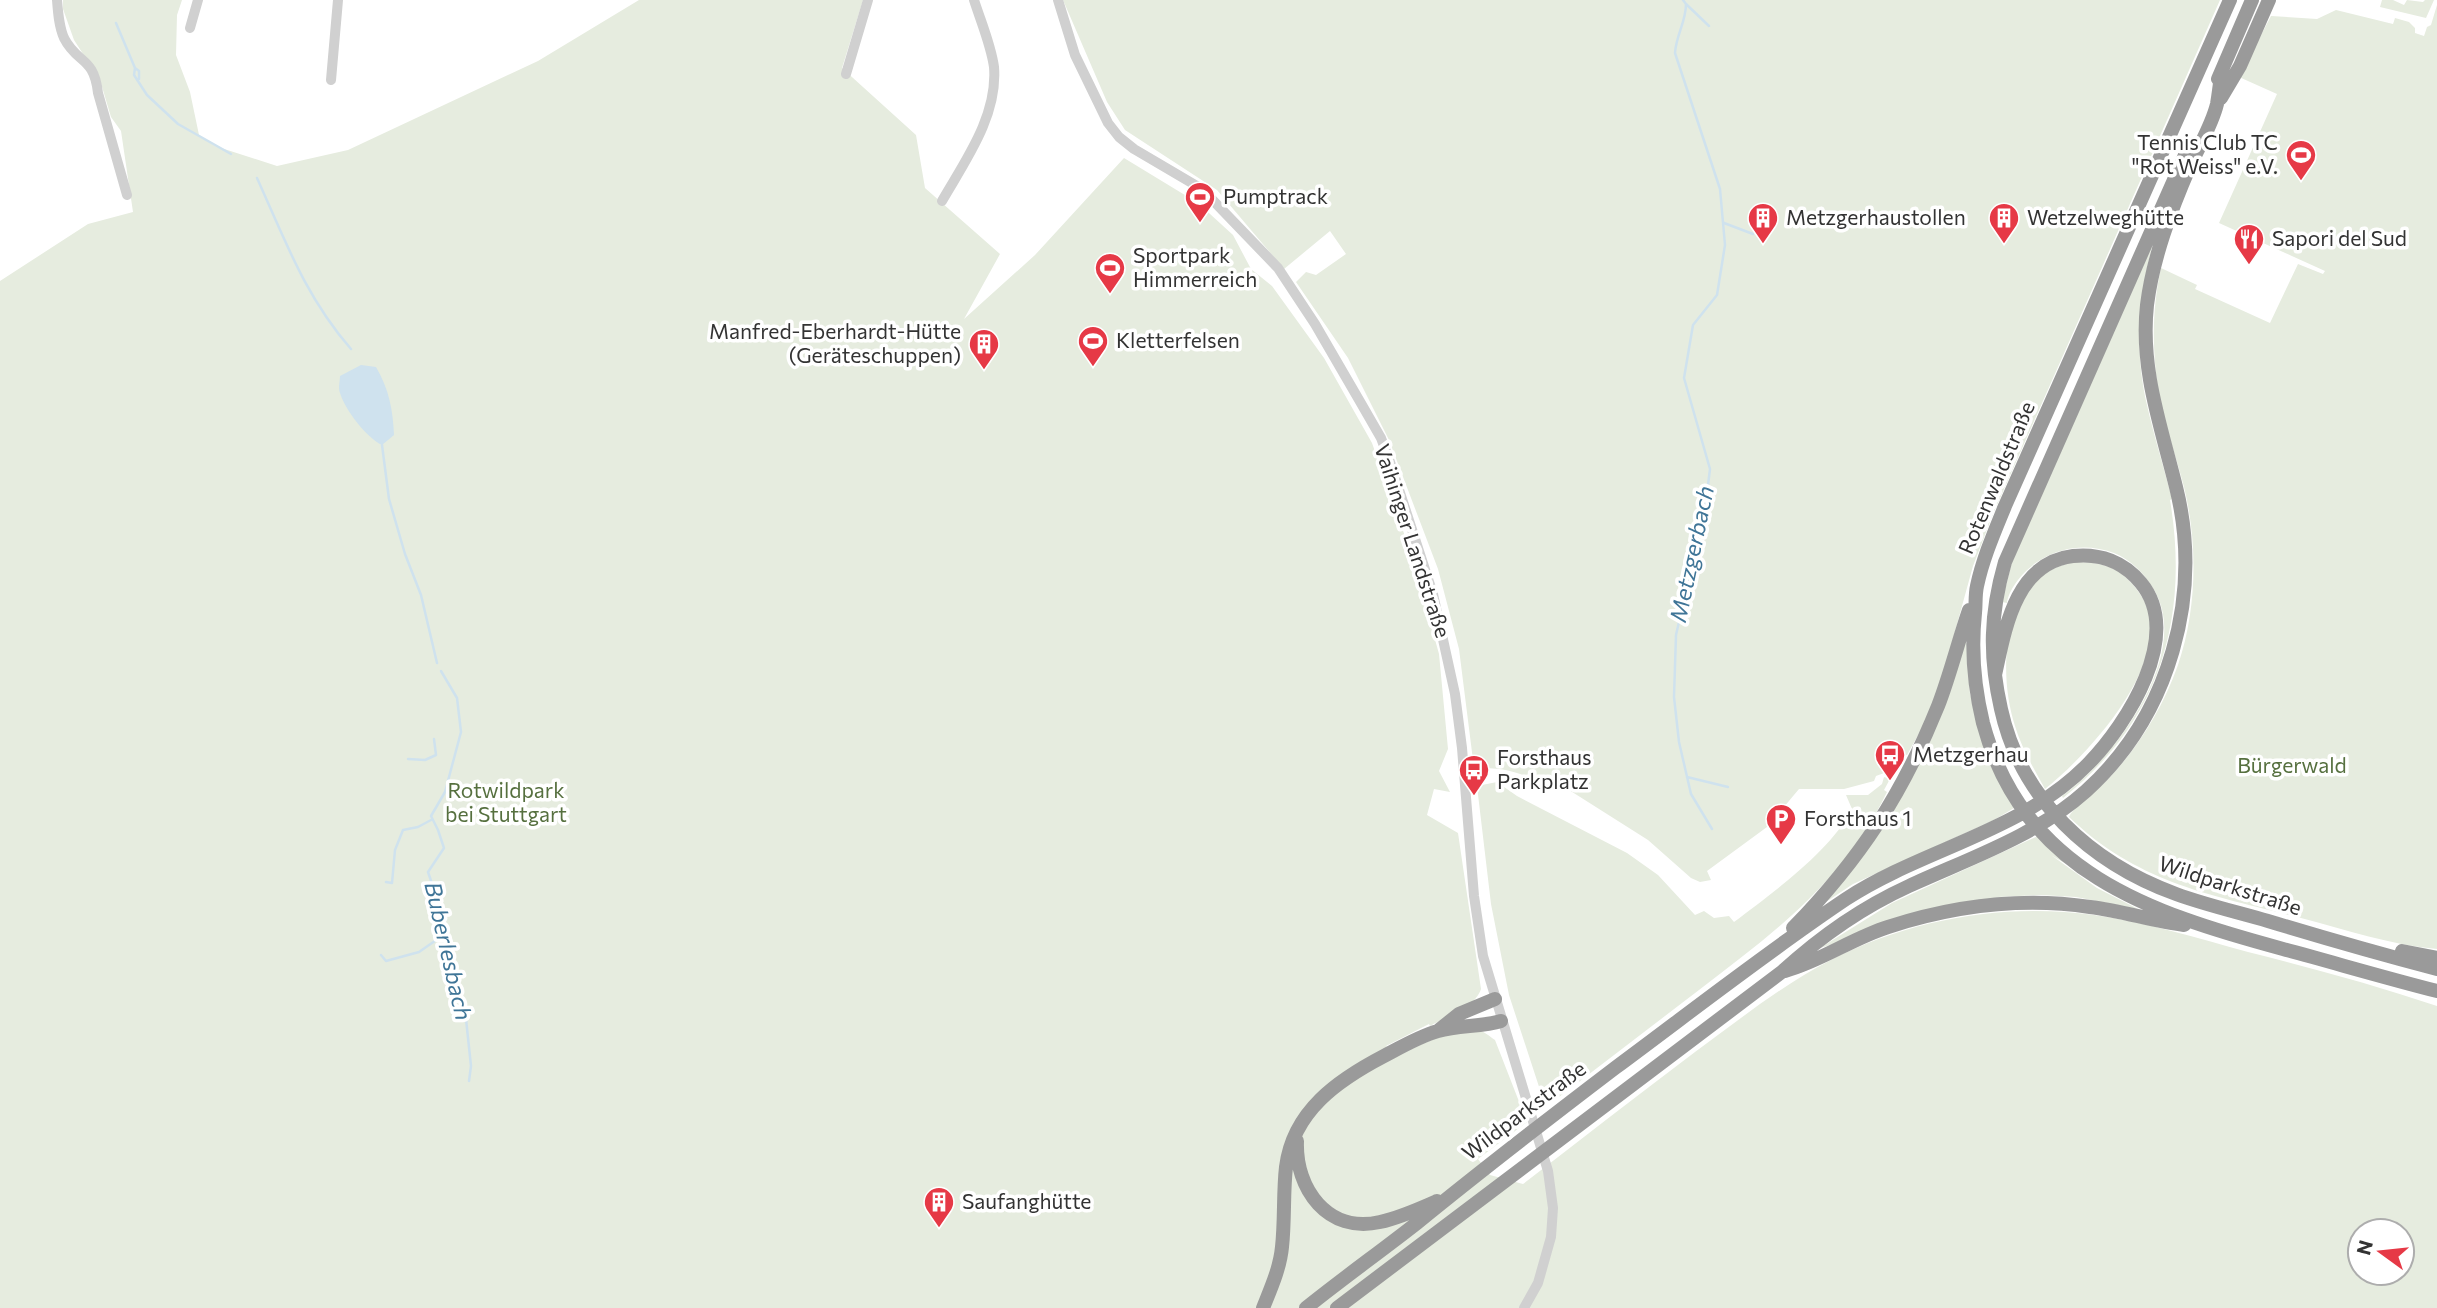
<svg xmlns="http://www.w3.org/2000/svg" width="2437" height="1308" font-family="Commissioner,sans-serif">
  <style>
    .green { fill: #e6ecdf; fill-rule: evenodd }
    .water { fill: #cfe2ee }
    .lines { fill: none; stroke-linecap: round; stroke-linejoin: round }
    .stream { stroke: #cfe2ee; stroke-width: 2.5 }
    .minor { stroke: #d0d0d0; stroke-width: 10 }
    .highway { stroke: #9a9a9a; stroke-width: 14 }
    .labels { text-anchor: middle; stroke-width: 7; stroke-linejoin: round; paint-order: stroke }
    .poi-label { font-size: 21px; fill: #333; stroke: #fff; text-anchor: start }
    .street-label { font-size: 21px; fill: #333; stroke: #fff }
    .park-label { font-size: 21px; fill: #56703f; stroke: #fff }
    .water-label { font-size: 23px; font-style: italic; fill: #3f7597; stroke: #fff }
  </style>
  <rect width="100%" height="100%" fill="#fff"/>
  <path class="green" d="M 63,0 L 182,0 L 177,15 L 176,55 L 190,92 L 199,135 L 215,146 L 277,166 L 348,150 L 538,61 L 639,0 L 863,0 L 842,68 L 916,135 L 925,188 L 1000,254 L 964,319 L 1035,255 L 1124,158 L 1198,203 L 1233,235 L 1251,269 L 1272,286 L 1324,358 L 1372,443 L 1412,556 L 1439,654 L 1448,749 L 1439,771 L 1450,792 L 1434,789 L 1427,815 L 1458,833 L 1481,989 C 1475,1008 1446,1017 1430,1026 L 1429,1024 L 1386,1046 L 1395,1057 C 1417,1047 1451,1028 1475,1030 C 1483,1030 1489,1036 1495,1040 L 1527,1122 L 1478,1159 L 1490,1175 L 1523,1184 C 1580,1140 1637,1096 1695,1052 C 1739,1020 1782,985 1831,960 C 1911,919 2004,903 2094,915 C 2146,922 2197,938 2248,952 C 2312,968 2375,985 2437,1006 L 2437,1308 L 0,1308 L 0,281 L 88,224 L 133,212 L 121,131 L 111,117 L 100,80 L 74,40 L 63,9 ZM 2360,1231 L 2402,1231 L 2402,1273 L 2360,1273 Z
    M 1063,0 L 2220,0 L 1993,514 L 1973,566 L 1940,686 L 1928,717 L 1907,755 L 1903,754 L 1892,774 L 1884,773 L 1876,776 L 1874,781 L 1844,789 L 1799,789 L 1767,827 L 1707,871 L 1711,880 L 1700,882 L 1691,878 L 1648,840 L 1558,783 L 1547,788 C 1520,771 1506,768 1474,768 L 1459,649 L 1438,569 L 1389,440 L 1348,358 L 1296,282 L 1306,272 L 1316,275 L 1346,254 L 1330,231 L 1284,269 L 1217,190 L 1125,130 L 1107,102 Z
    M 2382,0 L 2393,0 L 2404,5 L 2407,0 L 2423,2 L 2425,0 L 2434,0 L 2426,18 L 2380,7 Z
    M 2437,5 L 2437,949 C 2391,945 2346,930 2301,918 C 2212,895 2139,884 2069,817 C 2074,806 2099,789 2110,777 C 2140,745 2163,707 2178,665 C 2197,609 2198,544 2184,487 C 2176,455 2163,422 2158,389 C 2152,348 2152,309 2161,268 L 2197,285 L 2195,289 L 2270,323 L 2298,264 L 2323,274 L 2325,271 L 2219,223 L 2277,94 L 2239,77 L 2271,16 L 2317,19 L 2336,10 L 2393,24 L 2395,18 L 2409,22 L 2415,28 L 2415,33 L 2424,36 L 2427,27 L 2431,25 Z
    M 2153,243 C 2139,296 2134,351 2147,405 C 2154,436 2164,468 2172,499 L 2170,500 C 2190,619 2159,722 2063,798 L 2062,796 C 2114,759 2194,653 2153,588 C 2143,572 2131,560 2114,553 C 2090,544 2064,546 2042,559 C 2027,567 2009,587 2007,603 L 2002,602 L 2012,562 Z
    M 2071,562 C 2103,562 2121,566 2140,594 C 2182,654 2089,754 2045,789 C 2034,769 2022,749 2015,726 C 2000,679 2001,611 2042,576 C 2050,569 2061,566 2071,562 Z
    M 1966,638 L 1970,694 L 2000,783 L 2014,808 L 1994,820 L 1853,884 L 1826,902 L 1870,846 Z
    M 1884,777 L 1890,779 L 1884,790 L 1887,792 C 1844,881 1776,931 1699,990 C 1652,1026 1606,1061 1559,1097 L 1544,1102 L 1509,995 L 1491,904 L 1477,786 L 1497,782 L 1517,796 L 1627,853 L 1658,875 L 1695,915 L 1704,911 L 1714,918 L 1729,916 L 1734,922 C 1772,893 1830,852 1852,809 L 1846,795 L 1868,795 L 1882,784 Z
    M 2038,836 L 2066,864 L 2051,855 L 2097,888 L 2138,909 L 2076,897 L 2041,895 L 1998,897 L 1820,948 L 1892,903 Z"/>
  <path class="water" d="M 361,365 L 376,367 C 389,389 393,410 394,435 L 382,445 C 367,438 345,410 340,393 C 338,388 340,381 340,376 Z"/>
  <g class="lines">
    <path class="stream" d="M 1683,0 L 1686,4 C 1686,22 1676,35 1675,53 L 1720,189 L 1725,245 L 1717,295 L 1693,325 L 1684,378 L 1710,469 L 1705,509 L 1676,635 L 1674,697 L 1679,742 L 1691,794 L 1712,829
      M 1686,4 L 1709,26
      M 116,23 L 135,68 L 139,71 L 139,79
      M 135,68 L 134,75 L 147,95 L 178,124 L 231,154
      M 257,178 C 285,240 305,296 351,349
      M 1724,223 L 1753,234
      M 382,445 L 389,499 L 405,554 L 421,595 L 437,663
      M 441,671 L 457,698 L 461,732 L 445,792 L 431,816 L 438,830 L 444,848 L 428,872 L 441,910 L 442,936 L 466,1019 L 471,1066 L 469,1081
      M 408,759 L 425,760 L 436,755 L 434,739
      M 1687,777 L 1728,787
      M 386,882 L 392,883 L 395,850 L 403,830 L 418,827 L 431,820
      M 381,955 L 386,961 L 419,952 L 442,936"/>
    <path class="minor" d="M 57,0 C 58,13 59,27 64,38 C 77,64 94,56 98,93 L 127,195
      M 1058,0 L 1075,55 L 1108,123 L 1119,137 L 1134,149 L 1202,189 L 1278,268 L 1315,324 L 1362,405 L 1381,438 L 1390,462 L 1433,594 L 1455,694 L 1462,748 L 1474,896 L 1483,956 L 1548,1171 L 1553,1208 L 1551,1237 L 1538,1283 L 1524,1308
      M 190,28 L 198,0
      M 846,74 L 868,0
      M 331,80 L 338,0
      M 942,201 C 965,161 998,116 994,67 C 991,45 981,22 974,0"/>
    <path class="highway" d="M 2230,0 L 2005,506 C 1994,533 1983,558 1977,586 C 1975,595 1976,604 1975,613 C 1971,650 1974,686 1983,723 C 2023,872 2150,913 2283,949 C 2335,963 2386,978 2437,991
      M 2218,79 L 2252,0
      M 2221,98 L 2240,66 L 2269,0
      M 2185,155 L 2005,562 C 1990,614 1989,656 2001,709 C 2021,800 2091,863 2176,894 C 2206,905 2237,912 2268,921 C 2324,938 2380,954 2437,969
      M 1793,928 C 1860,859 1902,795 1938,706 C 1950,675 1958,642 1969,610
      M 2402,951 L 2437,958
      M 1785,971 C 1821,961 1853,938 1888,927 C 1953,906 2022,897 2090,907 C 2122,911 2153,921 2184,925
      M 1439,1030 L 1459,1014 L 1495,999
      M 1297,1141 C 1295,1189 1328,1234 1380,1222 C 1399,1218 1419,1209 1437,1201
      M 1263,1308 C 1271,1288 1280,1268 1282,1247 C 1285,1220 1283,1193 1286,1167 C 1293,1111 1338,1080 1384,1056 C 1401,1047 1420,1036 1438,1031 C 1458,1025 1482,1027 1501,1021
      M 1306,1308 C 1342,1279 1380,1252 1417,1223 C 1482,1170 1548,1119 1615,1068 C 1692,1011 1767,952 1846,899 C 1924,848 2023,832 2089,763 C 2127,724 2184,635 2141,583 C 2124,562 2100,553 2073,556 C 2015,563 2005,629 1995,675
      M 1337,1308 L 1783,971 C 1820,937 1863,907 1909,886 C 1970,858 2036,836 2086,791 C 2170,715 2203,595 2176,487 C 2161,426 2140,369 2147,305 C 2153,257 2171,210 2190,166 C 2199,146 2212,125 2217,104 C 2219,93 2220,81 2222,70"/>
  </g>
  <defs>
    <g id="stadium-pin" transform="scale(1.575)"><path d="M0 17L-7.5 6A9.5 9.5 0 1 1 7.5 6Z" fill="#e63946" stroke="#fff"/><path d="M0-5a6.5 5 0 1 0 0 10a6.5 5 0 1 0 0-10ZM-3.5-1.8h7v3.6h-7Z" fill="#fff"/></g>
    <g id="building-pin" transform="scale(1.575)"><path d="M0 17L-7.5 6A9.5 9.5 0 1 1 7.5 6Z" fill="#e63946" stroke="#fff"/><path d="M-4-6H4V6H1V3H-1V6H-4ZM-2.5-4.3h1.7v1.8h-1.7ZM.8-4.3h1.7v1.8H.8ZM-2.5-1h1.7V.8h-1.7ZM.8-1h1.7V.8H.8Z" fill="#fff"/></g>
    <g id="restaurant-pin" transform="scale(1.575)"><path d="M0 17L-7.5 6A9.5 9.5 0 1 1 7.5 6Z" fill="#e63946" stroke="#fff"/><path d="M-5-6h1v4h1v-4h1v4h1v-4h1v5L-1.5 .5V6h-2V.5L-5-1ZM5-6V6H3V1.5H1.5Q1.5-4 5-6Z" fill="#fff"/></g>
    <g id="bus-pin" transform="scale(1.575)"><path d="M0 17L-7.5 6A9.5 9.5 0 1 1 7.5 6Z" fill="#e63946" stroke="#fff"/><path d="M-5-6H5V4H4V6H2V4H-2V6H-4V4H-5ZM-3.5-4V0h7V-4ZM-3.5 1.2v1.5H-2V1.2ZM2 1.2v1.5H3.5V1.2Z" fill="#fff"/></g>
    <g id="parking-pin" transform="scale(1.575)"><path d="M0 17L-7.5 6A9.5 9.5 0 1 1 7.5 6Z" fill="#e63946" stroke="#fff"/><path d="M-3.5-5.5H1a3.5 3.5 0 0 1 0 7H-1V5.5H-3.5ZM-1-3.4V-.6H.8a1.4 1.4 0 0 0 0-2.8Z" fill="#fff"/></g>
  </defs>
  <g fill-rule="evenodd">
    <use href="#stadium-pin" x="2301" y="155"/>
    <use href="#stadium-pin" x="1200" y="197"/>
    <use href="#building-pin" x="1763" y="218"/>
    <use href="#building-pin" x="2004" y="218"/>
    <use href="#restaurant-pin" x="2249" y="239"/>
    <use href="#stadium-pin" x="1110" y="268"/>
    <use href="#stadium-pin" x="1093" y="341"/>
    <use href="#building-pin" x="984" y="344"/>
    <use href="#bus-pin" x="1890" y="755"/>
    <use href="#bus-pin" x="1474" y="770"/>
    <use href="#parking-pin" x="1781" y="819"/>
    <use href="#building-pin" x="939" y="1202"/>
  </g>
  <g class="labels">
    <g class="poi-label">
      <text x="2278" y="150" text-anchor="end">Tennis Club TC<tspan x="2278" dy="24">"Rot Weiss" e.V.</tspan></text>
      <text x="1223" y="204">Pumptrack</text>
      <text x="1786" y="225">Metzgerhaustollen</text>
      <text x="2027" y="225">Wetzelweghütte</text>
      <text x="2272" y="246">Sapori del Sud</text>
      <text x="1133" y="263">Sportpark<tspan x="1133" dy="24">Himmerreich</tspan></text>
      <text x="961" y="339" text-anchor="end">Manfred-Eberhardt-Hütte<tspan x="961" dy="24">(Geräteschuppen)</tspan></text>
      <text x="1116" y="348">Kletterfelsen</text>
      <text x="1913" y="762">Metzgerhau</text>
      <text x="1497" y="765">Forsthaus<tspan x="1497" dy="24">Parkplatz</tspan></text>
      <text x="1804" y="826">Forsthaus 1</text>
      <text x="962" y="1209">Saufanghütte</text>
    </g>
    <g class="street-label">
      <text transform="translate(1997 478) rotate(-67)" y="7">Rotenwaldstraße</text>
      <text transform="translate(1412 541) rotate(72)" y="7">Vaihinger Landstraße</text>
      <text transform="translate(2230 886) rotate(18)" y="7">Wildparkstraße</text>
      <text transform="translate(1524 1111) rotate(-37)" y="7">Wildparkstraße</text>
    </g>
    <g class="park-label">
      <text x="2292" y="773">Bürgerwald</text>
      <text x="506" y="798">Rotwildpark<tspan x="506" dy="24">bei Stuttgart</tspan></text>
    </g>
    <g class="water-label">
      <text transform="translate(1692 554) rotate(-78)" y="8">Metzgerbach</text>
      <text transform="translate(448 951) rotate(77)" y="8">Buberlesbach</text>
    </g>
  </g>
  <g transform="translate(2381 1252) rotate(285)"><circle r="33" fill="#ffffff" stroke="#adadad" stroke-width="2"/>
  <path d="M0-5L12 26L0 18L-12 26Z" fill="#e63946"/>
  <text y="-10" font-size="19" font-weight="bold" text-anchor="middle" fill="#333333">N</text>
  </g>
</svg>
